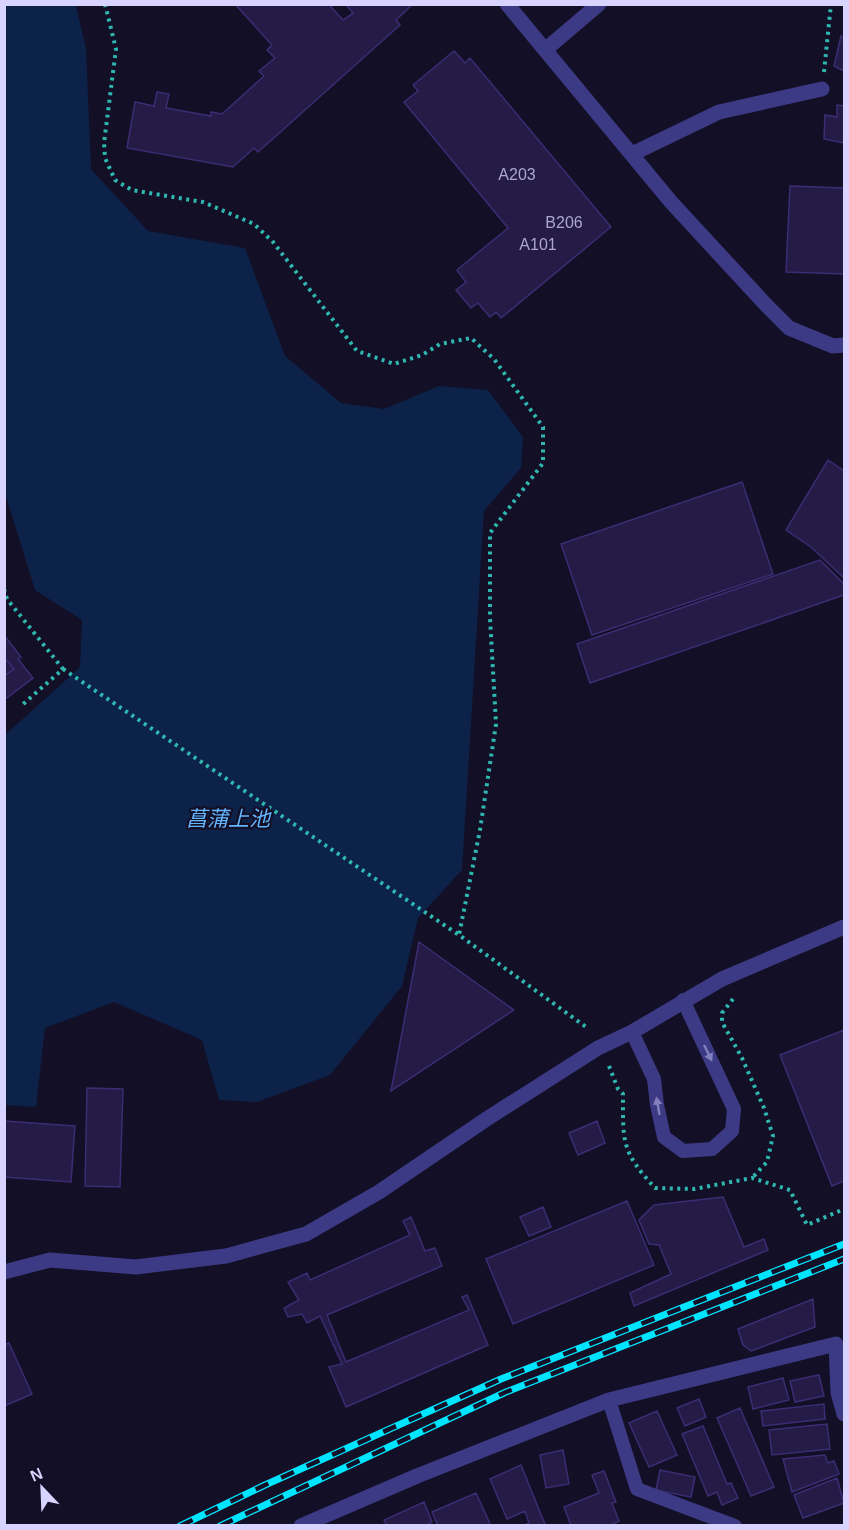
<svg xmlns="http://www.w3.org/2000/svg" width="849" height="1530" font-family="Helvetica,'Noto Sans JP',sans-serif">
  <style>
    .water { fill: #0c2248 }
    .building { fill: #241b47; stroke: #3b2d73; stroke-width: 1.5 }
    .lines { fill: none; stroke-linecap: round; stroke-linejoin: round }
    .path { stroke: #2fb8b0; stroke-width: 4; stroke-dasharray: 3 4.5; stroke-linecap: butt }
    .service { stroke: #3d3a85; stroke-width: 14 }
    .minor { stroke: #3d3a85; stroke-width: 15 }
    .tertiary { stroke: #3d3a85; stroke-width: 15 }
    .rail-casing { stroke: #00e5ff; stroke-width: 7 }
    .rail { stroke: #130f26; stroke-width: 4.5; stroke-dasharray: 14; stroke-linecap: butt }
    .oneway { fill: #837fbc }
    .labels { text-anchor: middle; stroke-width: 4.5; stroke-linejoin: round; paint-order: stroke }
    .number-label { font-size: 16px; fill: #aca6d1 }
    .water-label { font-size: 21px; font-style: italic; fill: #62b6ff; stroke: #130f26 }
  </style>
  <rect width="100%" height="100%" fill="#130f26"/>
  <path class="water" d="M 5,4 L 76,5 L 86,49 L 91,169 L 148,231 L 245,248 L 285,356 L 341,403 L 384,409 L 439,386 L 488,390 L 523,437 L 521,468 L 484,511 L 462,870 L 418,918 L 402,986 L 330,1075 L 257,1102 L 219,1100 L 202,1040 L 114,1002 L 45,1028 L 36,1107 L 5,1105 L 5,735 L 80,667 L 82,620 L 35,590 L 5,493 Z"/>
  <path class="building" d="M 235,4 L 334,4 L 331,7 L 343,20 L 353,13 L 347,6 L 349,4 L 413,4 L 396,20 L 400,25 L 258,152 L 254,148 L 233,167 L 127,148 L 135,102 L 154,106 L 157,92 L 169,94 L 166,108 L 211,116 L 211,112 L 222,114 L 264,76 L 259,71 L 275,58 L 267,50 L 272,45 Z
    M 841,36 L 844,38 L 844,71 L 834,66 Z
    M 454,51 L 465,63 L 470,58 L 611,227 L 501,318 L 496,312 L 490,317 L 478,303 L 471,308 L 456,290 L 466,282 L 457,270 L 508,228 L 404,102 L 418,91 L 413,85 Z
    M 837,105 L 844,106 L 844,143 L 824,139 L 825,115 L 837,117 Z
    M 790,186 L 844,188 L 844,274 L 786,272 Z
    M 828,460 L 844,471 L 844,578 L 811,547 L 786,530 Z
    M 742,482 L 773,574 L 592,635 L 561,544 Z
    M 820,560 L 844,584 L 844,595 L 590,683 L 577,644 Z
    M 4,635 L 21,657 L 18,659 L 33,678 L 4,700 L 4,676 L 14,669 L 4,657 Z
    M 4,657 L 14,669 L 4,676 Z
    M 419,942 L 514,1010 L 391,1091 Z
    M 844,1030 L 844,1181 L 832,1186 L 780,1055 Z
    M 87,1088 L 123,1089 L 120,1187 L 85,1186 Z
    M 4,1121 L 75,1126 L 71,1182 L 4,1177 Z
    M 597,1121 L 605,1143 L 578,1155 L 569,1133 Z
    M 723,1197 L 744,1247 L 764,1239 L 768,1250 L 634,1306 L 630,1293 L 671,1274 L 659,1245 L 649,1244 L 639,1220 L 654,1205 Z
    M 627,1201 L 654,1265 L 513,1324 L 486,1259 Z
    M 543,1207 L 551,1227 L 529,1236 L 520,1217 Z
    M 411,1217 L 425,1251 L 435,1248 L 442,1266 L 327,1315 L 346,1362 L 469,1310 L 462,1297 L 467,1295 L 488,1345 L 346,1407 L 329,1367 L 342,1364 L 320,1316 L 307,1323 L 302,1314 L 288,1317 L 284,1308 L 299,1300 L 288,1282 L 307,1273 L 310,1280 L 410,1235 L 403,1221 Z
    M 813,1299 L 815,1327 L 751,1351 L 743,1345 L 738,1329 Z
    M 9,1343 L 32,1394 L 4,1406 L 4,1345 Z
    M 819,1375 L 824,1396 L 795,1402 L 790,1381 Z
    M 783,1378 L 789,1400 L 753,1409 L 748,1387 Z
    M 699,1399 L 706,1417 L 685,1426 L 677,1408 Z
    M 824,1404 L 825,1419 L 763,1426 L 761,1411 Z
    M 740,1408 L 774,1487 L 751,1496 L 717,1418 Z
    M 657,1411 L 677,1455 L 649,1467 L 629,1423 Z
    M 827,1424 L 830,1449 L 772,1455 L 769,1430 Z
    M 703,1426 L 727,1484 L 731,1483 L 738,1498 L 722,1505 L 717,1492 L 708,1496 L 682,1434 Z
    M 563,1450 L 569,1484 L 546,1488 L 540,1455 Z
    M 825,1455 L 828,1463 L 834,1461 L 839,1474 L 792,1492 L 783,1459 Z
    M 521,1465 L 542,1517 L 546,1526 L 522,1526 L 529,1523 L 525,1511 L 507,1519 L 490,1479 Z
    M 660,1470 L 695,1477 L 691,1497 L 656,1490 Z
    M 604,1471 L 616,1502 L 612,1503 L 619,1521 L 608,1526 L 571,1526 L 564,1507 L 599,1493 L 592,1475 Z
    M 837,1478 L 844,1503 L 803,1518 L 794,1495 Z
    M 476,1493 L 491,1526 L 438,1526 L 432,1512 Z
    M 424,1502 L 432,1522 L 424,1526 L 387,1526 L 384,1520 Z"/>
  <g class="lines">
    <path class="path" d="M 105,4 L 116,49 L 104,143 L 105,158 L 115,180 L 132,190 L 203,202 L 254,224 L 273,242 L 357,351 L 394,364 L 422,355 L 440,344 L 471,338 L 494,359 L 543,427 L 543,463 L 490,533 L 490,618 L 496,724 L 480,830 L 459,935
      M 824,72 L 831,4
      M 4,589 L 7,599 L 63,669 L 21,706
      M 63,669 L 459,935 L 586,1027
      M 733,999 L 722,1013 L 722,1022 L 742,1058 L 764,1108 L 773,1136 L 767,1162 L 752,1178
      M 609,1066 L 618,1089 L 623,1094 C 623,1142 621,1151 655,1188 L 694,1189 L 752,1178 L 790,1190 L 807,1225 L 844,1209"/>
    <path class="service" d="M 632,1032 L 654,1079 L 657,1105 L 664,1137 L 683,1151 L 712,1149 L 732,1131 L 734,1109 L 683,1000
      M 609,1400 L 637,1489 L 735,1526"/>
    <path class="minor" d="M 507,4 L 671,202 L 767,306 L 789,328 L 833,346 L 844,345
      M 545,50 L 599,4
      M 632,154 L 719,112 L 822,89"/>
    <path class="tertiary" d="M 4,1272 L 50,1260 L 136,1267 L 226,1256 L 306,1234 L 379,1192 L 488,1118 L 598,1048 L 632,1032 L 722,979 L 844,927
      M 301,1526 L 417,1476 L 609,1400 L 836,1344 L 838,1393 L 844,1414"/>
    <g class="rail-casing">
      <path id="rail" d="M 180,1526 L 265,1485 L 501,1379 L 844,1244
        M 220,1526 L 506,1392 L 844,1259"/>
    </g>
    <use href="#rail" class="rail"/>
  </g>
  <defs><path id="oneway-solid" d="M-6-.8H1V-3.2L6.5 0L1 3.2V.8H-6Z" transform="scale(1.5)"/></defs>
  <g class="oneway">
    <use href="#oneway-solid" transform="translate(708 1053) rotate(64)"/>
    <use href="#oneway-solid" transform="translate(658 1106) rotate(-100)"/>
  </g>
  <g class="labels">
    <g class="number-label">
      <text x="517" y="180">A203</text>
      <text x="564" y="228">B206</text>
      <text x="538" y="250">A101</text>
    </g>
    <g class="water-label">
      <text x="228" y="826">菖蒲上池</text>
    </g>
  </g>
  <rect width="849" height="1530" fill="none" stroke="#d9d4ff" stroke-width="12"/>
  <g transform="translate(42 1488) rotate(337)" stroke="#130f26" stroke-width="4.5" paint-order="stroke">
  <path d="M0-4.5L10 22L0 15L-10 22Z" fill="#d9d4ff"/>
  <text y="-9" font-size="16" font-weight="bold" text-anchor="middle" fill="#d9d4ff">N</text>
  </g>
</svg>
